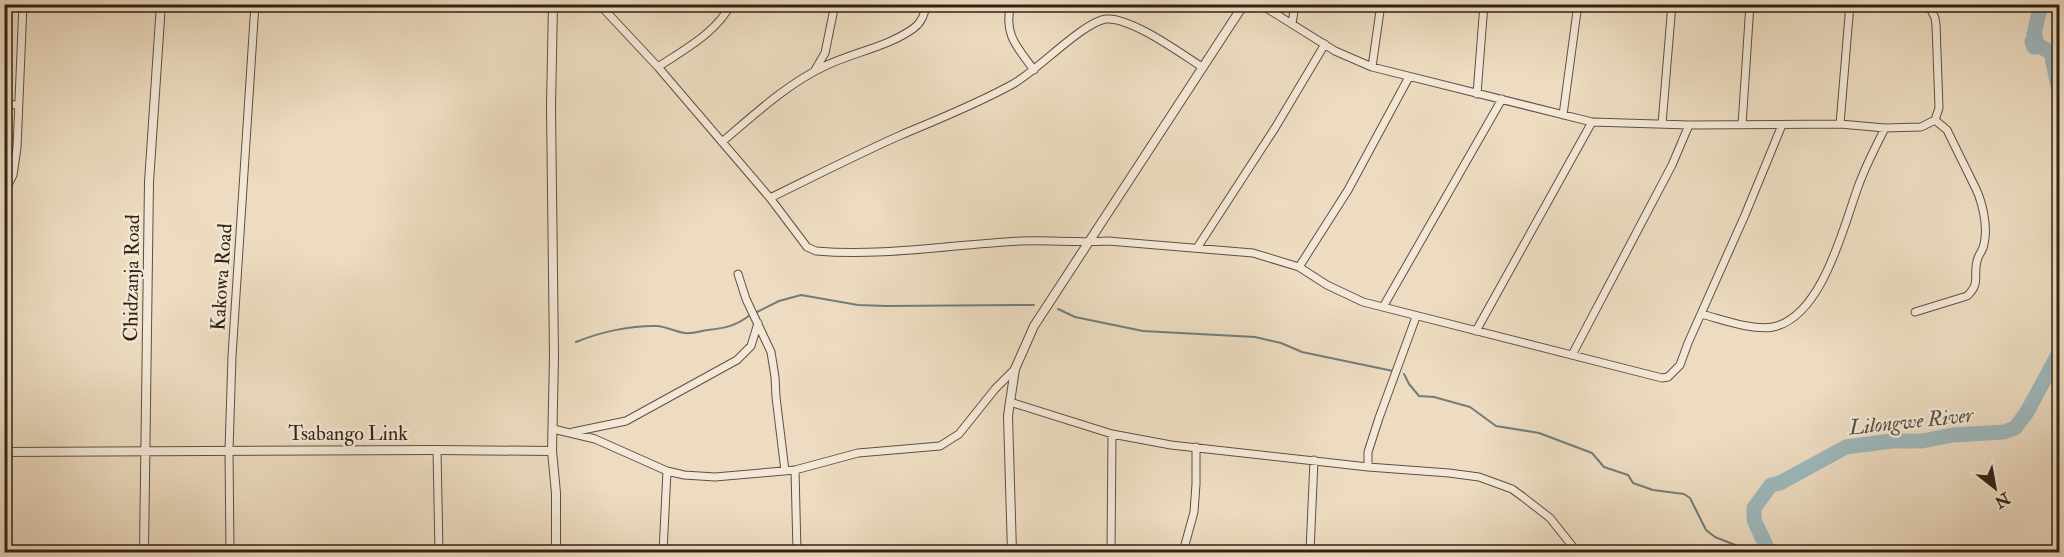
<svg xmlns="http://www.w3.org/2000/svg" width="2064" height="557" font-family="'IM FELL Double Pica',serif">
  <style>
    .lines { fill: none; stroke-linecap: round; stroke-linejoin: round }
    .stream { stroke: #717d7a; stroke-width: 2 }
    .river { stroke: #9db9bd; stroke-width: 15 }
    .minor-casing { stroke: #5f5040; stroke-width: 9 }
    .tertiary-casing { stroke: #5f5040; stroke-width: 10 }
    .minor { stroke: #f3e8d7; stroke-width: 7 }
    .tertiary { stroke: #f3e8d7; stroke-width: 8 }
    .labels { text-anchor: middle; stroke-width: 5; stroke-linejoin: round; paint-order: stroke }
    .street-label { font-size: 20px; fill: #302215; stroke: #f3e8d7 }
    .water-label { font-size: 21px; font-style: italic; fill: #514f47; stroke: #f3e8d7 }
  </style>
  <rect width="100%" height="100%" fill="#eddcc1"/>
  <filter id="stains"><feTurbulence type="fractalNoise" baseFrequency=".00333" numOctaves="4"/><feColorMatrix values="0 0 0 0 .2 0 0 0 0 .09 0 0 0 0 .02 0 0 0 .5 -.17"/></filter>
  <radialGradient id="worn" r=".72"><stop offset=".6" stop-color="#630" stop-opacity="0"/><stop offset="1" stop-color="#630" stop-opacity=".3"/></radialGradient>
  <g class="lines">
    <path class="stream" d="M 1058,309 L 1075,317 L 1143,331 L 1255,337 L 1281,343 L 1302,352 L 1393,371
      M 757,312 L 779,301 L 801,295 L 858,305 L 886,306 L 1034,305
      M 576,342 C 600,332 632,325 658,326 C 667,327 676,332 685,333 C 693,334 700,331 708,330 C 725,328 736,326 750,315
      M 1404,374 L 1409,384 L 1419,396 L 1434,397 L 1470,407 L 1496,426 L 1539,433 L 1592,453 L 1604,467 L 1628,475 L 1633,483 L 1653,490 L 1684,494 L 1690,498 L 1706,530 L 1715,537 L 1753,552"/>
    <path class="river" d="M 2041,4 L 2034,34 L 2036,39 L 2032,42 L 2034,47 L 2041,47 L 2060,57
      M 2051,53 L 2058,86
      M 1769,552 L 1754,520 L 1754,508 L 1771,485 L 1780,483 L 1846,447 L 1892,441 L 1922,441 L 1953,435 L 2004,432 L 2015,428 L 2027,412 L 2060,351"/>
    <g class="minor-casing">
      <path id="minor" d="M 599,4 L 658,67 L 770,198 L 807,247 L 816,251 C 884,257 953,244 1021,241 C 1050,240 1079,243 1108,241 L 1253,253 L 1299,267 L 1327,285 L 1363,302 L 1662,378 L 1668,377 L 1680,365 L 1688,343 L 1745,215 L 1782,125
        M 1011,4 C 1003,34 1017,47 1034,70
        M 1260,4 L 1335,51 L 1372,67 L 1592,122 L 1689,125 L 1840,124 L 1885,128 L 1921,127 L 1935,120 L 1939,108 L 1936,25 L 1935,18 L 1928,4
        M 1292,24 L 1295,4
        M 658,67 C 685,49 716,33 731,4
        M 1372,67 L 1381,4
        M 815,70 L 825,53 L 835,4
        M 1477,94 L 1484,4
        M 4,104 L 17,105
        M 1563,115 L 1578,4
        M 1662,124 L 1672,4
        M 1840,124 L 1850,4
        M 1742,125 L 1750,4
        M 722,142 C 755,114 787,84 825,66 C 854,52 888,47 914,28 C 922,22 924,14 927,4
        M 4,193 L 13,175 L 17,148 L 23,4
        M 770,198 C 813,177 856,155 901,135 C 939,119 977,104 1013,84 C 1037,71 1083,22 1106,19 C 1131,17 1180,53 1202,67
        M 1197,248 L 1275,128 L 1325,44
        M 1299,267 L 1348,190 L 1409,77
        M 738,274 L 746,299 L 771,352 L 775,377 L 776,397 L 785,471
        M 1383,307 L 1502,99
        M 1915,312 L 1967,296 C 1981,283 1973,276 1977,261 C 1978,255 1983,251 1984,244 C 1988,228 1983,204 1976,189 L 1947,130 L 1935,120
        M 1701,314 C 1721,319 1753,331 1773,327 C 1822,317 1843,228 1858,187 C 1865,167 1875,148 1885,128
        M 1476,331 L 1592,122
        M 1572,355 L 1672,165 L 1689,125
        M 1010,402 L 1112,434 L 1171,445 L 1368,467 L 1449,473 L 1479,477 L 1512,489 L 1523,497 L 1550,518 L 1577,552
        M 553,429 L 595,439 L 667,471 L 684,475 L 715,477 L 795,470 L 858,453 L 940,446 L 959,434 L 995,389 L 1015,369
        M 573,432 L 626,421 L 737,360 L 751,346 L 758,323
        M 437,450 L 439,552
        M 5,452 L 6,552
        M 1368,467 L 1368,452 L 1379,418 L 1416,317
        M 795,470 L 797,552
        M 230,552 L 229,450 L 232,356 L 255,4
        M 663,552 L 667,471
        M 1111,552 L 1112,434
        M 1183,552 L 1194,512 L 1196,484 L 1196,447
        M 1310,552 L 1314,460"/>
    </g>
    <g class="tertiary-casing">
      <path id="tertiary" d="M 553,4 L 551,106 L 554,357 L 552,451 L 556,493 L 556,552
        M 4,452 L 437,450 L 552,451
        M 144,552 L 149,182 L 161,4
        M 1012,552 L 1008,416 L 1010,402 L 1015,369 L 1034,326 L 1244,4"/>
    </g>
    <use href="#minor" class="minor"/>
    <use href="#tertiary" class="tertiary"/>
  </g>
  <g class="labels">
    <g class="street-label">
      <text transform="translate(221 277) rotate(-86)" y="7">Kakowa Road</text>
      <text transform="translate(131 278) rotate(-89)" y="7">Chidzanja Road</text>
      <text x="348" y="440">Tsabango Link</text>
    </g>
    <g class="water-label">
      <text transform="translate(1911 421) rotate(-6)" y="7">Lilongwe River</text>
    </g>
  </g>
  <rect width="2064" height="557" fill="none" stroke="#eddcc1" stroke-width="24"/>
  <rect x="6" y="6" width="2052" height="545" fill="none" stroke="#302215" stroke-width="3"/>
  <rect x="12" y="12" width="2040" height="533" fill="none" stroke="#302215" stroke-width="1.5"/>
  <g transform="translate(1995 488) rotate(149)" stroke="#f3e8d7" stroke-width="4.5" paint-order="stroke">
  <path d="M0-4.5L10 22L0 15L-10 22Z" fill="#302215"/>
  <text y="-9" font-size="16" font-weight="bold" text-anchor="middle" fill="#302215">N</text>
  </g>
  <rect width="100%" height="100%" filter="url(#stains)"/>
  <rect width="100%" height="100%" fill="url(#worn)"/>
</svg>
